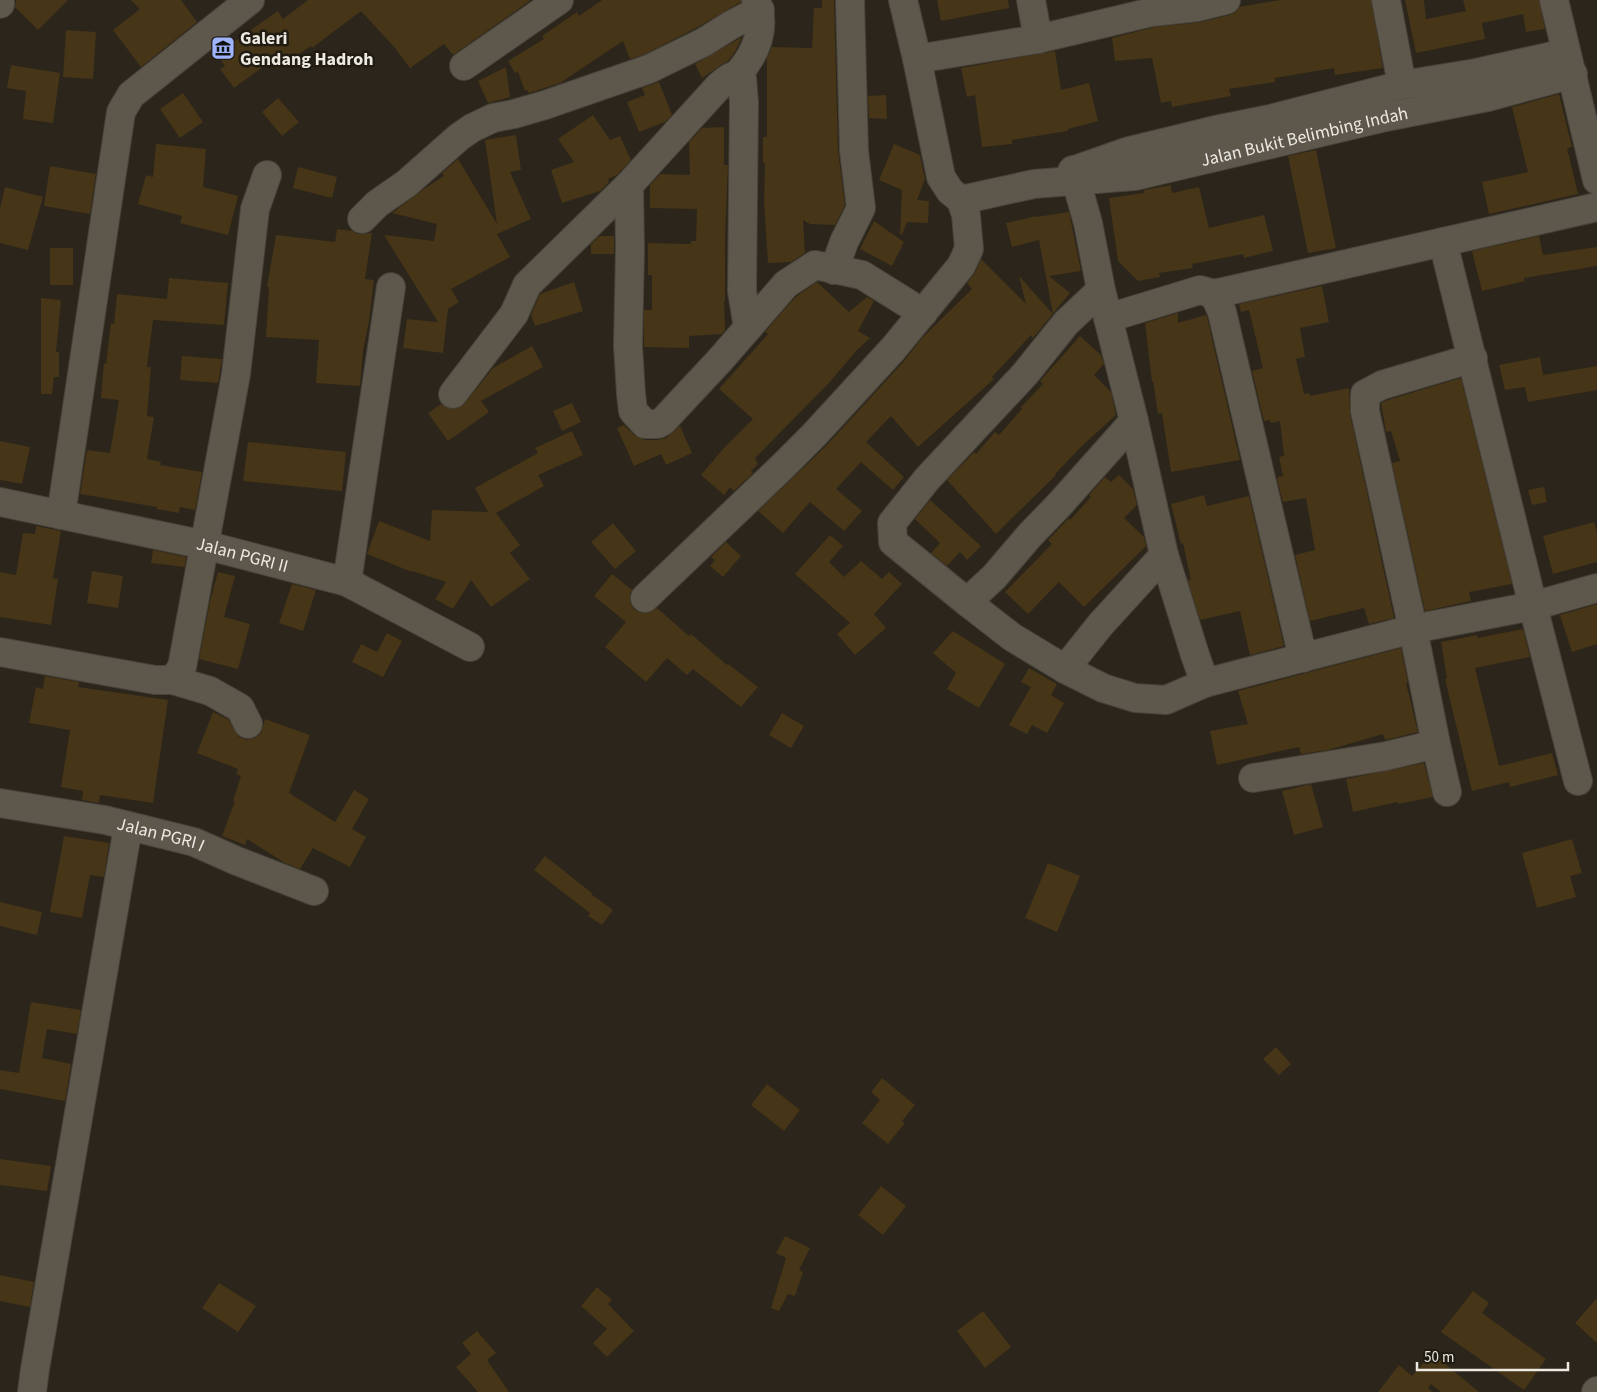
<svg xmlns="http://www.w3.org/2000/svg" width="1597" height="1392" font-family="'Source Sans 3',sans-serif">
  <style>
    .building { fill: #463516 }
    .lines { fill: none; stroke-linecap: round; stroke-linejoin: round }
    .minor-casing { stroke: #47433b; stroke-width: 30 }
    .minor { stroke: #5d574c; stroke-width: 28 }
    .labels { text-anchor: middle; stroke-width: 5; stroke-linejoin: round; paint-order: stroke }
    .poi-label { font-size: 18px; font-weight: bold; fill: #edeae3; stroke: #211c12; text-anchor: start }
    .street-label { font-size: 18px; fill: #edeae3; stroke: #211c12 }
  </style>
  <rect width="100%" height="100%" fill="#2b251b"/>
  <path class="building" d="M 16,0 L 68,0 L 38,30 L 15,7 Z
    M 131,0 L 181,0 L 197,22 L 141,67 L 113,30 L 140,9 Z
    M 308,0 L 531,0 L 453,55 L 444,44 L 410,68 L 395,48 L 361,11 L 312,48 L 311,46 L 277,69 L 271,61 L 234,88 L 220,69 L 225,66 L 213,49 L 227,38 L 231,44 L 278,11 L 283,19 Z
    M 602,0 L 741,0 L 741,2 L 696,28 L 643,55 L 630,59 L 623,41 L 560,83 L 529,93 L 527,90 L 525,91 L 518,72 L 515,73 L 508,61 L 544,39 L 542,36 L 577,12 L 579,16 Z
    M 822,0 L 834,0 L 838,151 L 845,205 L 835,225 L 810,224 L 803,220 L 805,253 L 791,262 L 768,263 L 764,202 L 765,163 L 763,163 L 763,137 L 767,137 L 767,58 L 772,47 L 812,48 L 814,8 L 822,8 Z
    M 937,0 L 1008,0 L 1009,8 L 941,21 Z
    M 1280,0 L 1371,0 L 1383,68 L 1335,75 L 1334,68 L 1275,78 L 1275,82 L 1229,89 L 1231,96 L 1172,107 L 1171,101 L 1161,103 L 1152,58 L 1115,61 L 1112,38 L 1155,27 L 1202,22 L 1230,15 L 1236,12 L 1239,7 Z
    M 1405,0 L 1424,0 L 1426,19 L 1466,11 L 1463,0 L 1539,0 L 1545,29 L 1526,32 L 1523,14 L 1482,23 L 1485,39 L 1416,53 Z
    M 66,30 L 96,32 L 93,79 L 63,77 Z
    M 742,37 L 736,50 L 729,60 L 702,78 L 695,64 Z
    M 1055,51 L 1061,90 L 1089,83 L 1098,121 L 1068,129 L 1068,131 L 1012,140 L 1012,144 L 982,147 L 975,95 L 967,97 L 961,68 Z
    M 11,65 L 60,73 L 53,123 L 23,119 L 26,91 L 7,88 Z
    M 506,67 L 510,97 L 488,103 L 478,81 Z
    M 659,82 L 672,115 L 665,122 L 639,132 L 627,102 L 645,95 L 642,88 Z
    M 183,93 L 203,122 L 180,138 L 160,109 Z
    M 1559,94 L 1572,147 L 1567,148 L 1578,194 L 1489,214 L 1482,182 L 1528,172 L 1512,107 Z
    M 886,95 L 887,119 L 869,118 L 868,96 Z
    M 278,98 L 299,122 L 282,136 L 262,112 Z
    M 593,115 L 610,140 L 620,136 L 631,160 L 617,175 L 608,179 L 609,182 L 600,191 L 562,203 L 551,170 L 574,162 L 558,139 Z
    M 724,127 L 724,165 L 728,165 L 725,238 L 725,301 L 724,301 L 725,330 L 722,334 L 689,336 L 689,348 L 644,347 L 644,310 L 652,310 L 652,275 L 648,275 L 648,243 L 691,244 L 691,241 L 696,241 L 697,209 L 650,208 L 650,185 L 660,174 L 690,175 L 689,142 L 702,128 Z
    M 516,135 L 521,170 L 510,172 L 531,219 L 497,234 L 510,257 L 451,289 L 459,302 L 448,309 L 443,353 L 403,348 L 407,319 L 438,322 L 384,235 L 434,241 L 437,224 L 392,213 L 424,189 L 444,176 L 442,173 L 458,159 L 497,224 L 485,140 Z
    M 156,144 L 206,149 L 203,187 L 238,196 L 228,235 L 180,223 L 182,216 L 138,204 L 146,175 L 153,177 Z
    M 894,144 L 920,155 L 925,179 L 917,200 L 929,201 L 928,223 L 907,222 L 902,235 L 900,234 L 902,190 L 879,180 Z
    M 1316,150 L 1336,248 L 1308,253 L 1288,156 Z
    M 50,166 L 96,174 L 90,214 L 44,206 Z
    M 298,167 L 337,177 L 332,198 L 293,188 Z
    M 1171,185 L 1172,193 L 1199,187 L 1209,228 L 1264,215 L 1273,251 L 1244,258 L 1243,254 L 1192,264 L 1193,268 L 1159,273 L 1160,277 L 1138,281 L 1118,261 L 1109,198 L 1144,193 L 1144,190 Z
    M 5,187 L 43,197 L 28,250 L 0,243 L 0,208 Z
    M 1069,212 L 1081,271 L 1049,276 L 1070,293 L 1033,338 L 1031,335 L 992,377 L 994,379 L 918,447 L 891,416 L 866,442 L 904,477 L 893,490 L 861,462 L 836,489 L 862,511 L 844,531 L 810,502 L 783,533 L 758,511 L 826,446 L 905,360 L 922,338 L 972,289 L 967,283 L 975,273 L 981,259 L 1026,304 L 1019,276 L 1053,314 L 1039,240 L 1012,247 L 1006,223 L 1036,216 L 1036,217 Z
    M 874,221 L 904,242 L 892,266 L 860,249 Z
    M 337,229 L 353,231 L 358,234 L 372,233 L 365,279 L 374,280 L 369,321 L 363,351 L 360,386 L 316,383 L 319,340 L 266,337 L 269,287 L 267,287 L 276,235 L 335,242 Z
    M 599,236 L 614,236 L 614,254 L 591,254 L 591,244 Z
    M 1539,236 L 1543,255 L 1597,247 L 1597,266 L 1524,278 L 1525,281 L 1482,291 L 1472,251 Z
    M 50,248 L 73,248 L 73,285 L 50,285 Z
    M 169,278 L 228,283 L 224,325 L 153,320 L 147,367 L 151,367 L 147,416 L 154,417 L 147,459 L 161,462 L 160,465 L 202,472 L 195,510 L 180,507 L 179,513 L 157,509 L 157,507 L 80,494 L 87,450 L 110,453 L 119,400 L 101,398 L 104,363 L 106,364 L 111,323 L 114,324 L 117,294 L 167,299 Z
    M 574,282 L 583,311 L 535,326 L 531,315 L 540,294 Z
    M 817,282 L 849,312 L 867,297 L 874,301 L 858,331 L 870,338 L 857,350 L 828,384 L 755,458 L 758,464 L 751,471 L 753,473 L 734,491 L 730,487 L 724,495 L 701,475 L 723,449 L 753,419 L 719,389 L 768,334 L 765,332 L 789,304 L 798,295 Z
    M 1322,286 L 1329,322 L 1300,328 L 1305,357 L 1296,359 L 1304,394 L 1309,393 L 1310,396 L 1349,388 L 1350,414 L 1394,618 L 1369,624 L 1364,608 L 1310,621 L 1295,555 L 1315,550 L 1306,498 L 1283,502 L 1277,480 L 1278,477 L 1283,476 L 1279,457 L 1284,456 L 1280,421 L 1271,423 L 1270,420 L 1264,421 L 1252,371 L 1263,368 L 1249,310 L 1241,312 L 1239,304 Z
    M 41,298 L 61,300 L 56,352 L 59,352 L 59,377 L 54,377 L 52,394 L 41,394 Z
    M 1178,313 L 1178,323 L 1206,315 L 1207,317 L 1240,460 L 1171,472 L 1162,413 L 1158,414 L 1153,381 L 1152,382 L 1145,323 Z
    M 1080,336 L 1101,355 L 1104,364 L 1094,375 L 1111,392 L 1116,415 L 1084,444 L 1055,474 L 1056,475 L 996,534 L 947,480 L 974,452 L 976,454 L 995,432 L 999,435 L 1022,409 L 1021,407 L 1043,384 L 1040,381 Z
    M 532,346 L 543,367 L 481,401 L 489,412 L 448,441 L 428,413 L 441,404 L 451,409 L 459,408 L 465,403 L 493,368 Z
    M 182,356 L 222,359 L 218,383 L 180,380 Z
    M 1540,357 L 1543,375 L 1597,366 L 1597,390 L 1528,402 L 1525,387 L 1505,390 L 1499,365 Z
    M 1461,378 L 1512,584 L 1469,592 L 1471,601 L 1425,611 L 1392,463 L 1400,461 L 1391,431 L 1386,432 L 1381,403 L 1388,400 Z
    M 572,403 L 581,422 L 562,431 L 553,411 Z
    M 624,425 L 634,435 L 645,440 L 658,440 L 666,438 L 680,426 L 692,453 L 666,465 L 661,454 L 634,466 L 617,428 Z
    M 572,431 L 583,455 L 538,475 L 544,486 L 496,513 L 520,545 L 510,553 L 530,579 L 491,607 L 471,580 L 453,609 L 435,599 L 446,582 L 412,571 L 412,572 L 367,554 L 379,521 L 430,541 L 432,510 L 488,512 L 475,488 L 538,453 L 535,448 Z
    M 0,441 L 30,447 L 22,484 L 0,480 Z
    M 248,442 L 346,452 L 342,491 L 243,481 Z
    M 1119,475 L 1133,489 L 1137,505 L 1124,518 L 1144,537 L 1146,546 L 1084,607 L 1059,582 L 1028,614 L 1005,592 L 1052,544 L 1048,540 L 1069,518 L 1070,520 L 1091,497 L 1089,495 L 1105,477 L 1111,482 Z
    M 1544,487 L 1547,502 L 1532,505 L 1528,490 Z
    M 1204,495 L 1207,506 L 1249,496 L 1284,646 L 1250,655 L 1240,611 L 1200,620 L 1187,578 L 1191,581 L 1183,543 L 1181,544 L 1171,504 Z
    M 930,500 L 981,546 L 967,560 L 960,552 L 947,566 L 931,553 L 940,543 L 915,519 Z
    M 1594,522 L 1597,532 L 1597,562 L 1553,574 L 1543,536 Z
    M 613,523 L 636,551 L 615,569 L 591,542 Z
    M 36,526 L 61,531 L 53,578 L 58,579 L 51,625 L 0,617 L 0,572 L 16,575 L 23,533 L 35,534 Z
    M 830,535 L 843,546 L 829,562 L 844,577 L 861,561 L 882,579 L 889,572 L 902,584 L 874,614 L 886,628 L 855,655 L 837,634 L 850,623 L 795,574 Z
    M 726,542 L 741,556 L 723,577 L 710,566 L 715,560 L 711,557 Z
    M 153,550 L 186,557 L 185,567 L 151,563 Z
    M 92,571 L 123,576 L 118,608 L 87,603 Z
    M 218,572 L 235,576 L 224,617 L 250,624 L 238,669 L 199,659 L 210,601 Z
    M 612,574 L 632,590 L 630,594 L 630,601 L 634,609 L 641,613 L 648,613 L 657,608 L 689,636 L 691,634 L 727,665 L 728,664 L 758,687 L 741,707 L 693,669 L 687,675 L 667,658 L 646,682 L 605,647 L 626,622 L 594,596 Z
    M 292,584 L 316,590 L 303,631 L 279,623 Z
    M 1597,604 L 1597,644 L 1572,652 L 1560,615 Z
    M 1523,629 L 1530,657 L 1475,668 L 1499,766 L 1552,753 L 1558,775 L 1510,787 L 1509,782 L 1472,791 L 1445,679 L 1447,678 L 1441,642 L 1477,635 L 1477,638 Z
    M 953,631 L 1005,664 L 979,708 L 947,689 L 956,673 L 933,653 Z
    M 387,633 L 402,641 L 383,677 L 352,662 L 361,644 L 377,652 Z
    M 1401,648 L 1408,683 L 1406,683 L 1418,732 L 1385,740 L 1383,734 L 1328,750 L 1301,754 L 1299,747 L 1217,765 L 1210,731 L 1248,724 L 1238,691 Z
    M 1029,668 L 1057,684 L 1051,695 L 1064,703 L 1047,733 L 1032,725 L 1027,734 L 1009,725 L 1031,687 L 1021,682 Z
    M 45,676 L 79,682 L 78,687 L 168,700 L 153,803 L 100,795 L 99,803 L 82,800 L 83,791 L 61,787 L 70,730 L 29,723 L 36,687 L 43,689 Z
    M 213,712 L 228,719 L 239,737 L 247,740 L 255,738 L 261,733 L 265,719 L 310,735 L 289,793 L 335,822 L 354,790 L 369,799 L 352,829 L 366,837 L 350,867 L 313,848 L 300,869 L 285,863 L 247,839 L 245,845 L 222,836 L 235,801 L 233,801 L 241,776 L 236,774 L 238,769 L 197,753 Z
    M 782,713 L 804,726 L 791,748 L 769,735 Z
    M 1424,763 L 1433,797 L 1398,804 L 1397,802 L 1353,812 L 1346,779 Z
    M 1311,784 L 1323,827 L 1294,835 L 1282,791 Z
    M 64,836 L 109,843 L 104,877 L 90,875 L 82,918 L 50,912 Z
    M 1572,839 L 1582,873 L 1570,876 L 1576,897 L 1537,908 L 1522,853 Z
    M 545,856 L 592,893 L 591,894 L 613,910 L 602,925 L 588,916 L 590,913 L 534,870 Z
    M 1048,863 L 1080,876 L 1057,932 L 1025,918 Z
    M 0,902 L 42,912 L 37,935 L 0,926 Z
    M 31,1002 L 81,1010 L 77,1034 L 47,1029 L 42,1058 L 71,1064 L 65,1101 L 0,1089 L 0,1070 L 19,1073 Z
    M 1276,1047 L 1291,1064 L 1279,1075 L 1263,1059 Z
    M 882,1078 L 915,1105 L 902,1121 L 905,1123 L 888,1144 L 862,1123 L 880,1100 L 871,1092 Z
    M 767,1084 L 800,1110 L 784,1131 L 751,1105 Z
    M 0,1159 L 51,1166 L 47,1191 L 0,1185 Z
    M 881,1186 L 906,1206 L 883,1235 L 858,1215 Z
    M 785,1236 L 810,1248 L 799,1270 L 803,1272 L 795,1296 L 788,1294 L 779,1311 L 771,1308 L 786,1258 L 776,1253 Z
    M 0,1275 L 34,1282 L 30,1307 L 0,1301 Z
    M 219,1283 L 256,1306 L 238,1332 L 202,1308 Z
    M 597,1287 L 612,1300 L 608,1304 L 634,1331 L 607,1357 L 593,1343 L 607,1329 L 581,1306 Z
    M 1473,1291 L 1489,1303 L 1482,1313 L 1546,1359 L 1524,1390 L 1441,1332 Z
    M 1597,1298 L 1597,1343 L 1575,1323 Z
    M 983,1311 L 1011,1347 L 985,1368 L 957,1331 Z
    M 477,1331 L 496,1353 L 487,1360 L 509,1392 L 478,1392 L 456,1367 L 471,1354 L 462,1343 Z
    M 1432,1353 L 1479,1392 L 1441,1392 L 1431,1384 L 1428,1388 L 1432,1392 L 1378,1392 L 1399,1365 L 1412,1376 Z"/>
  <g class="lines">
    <g class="minor-casing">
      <g id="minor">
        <path d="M 903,0 L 917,59"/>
        <path d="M 1031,0 L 1038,39"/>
        <path d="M 1386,0 L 1402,85"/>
        <path d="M 1554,0 L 1597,180"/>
        <path d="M 0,4 L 0,0"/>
        <path d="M 464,66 L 559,0"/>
        <path d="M 737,75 C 756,54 767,28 756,0"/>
        <path d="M 1073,170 L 1088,223 L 1101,290 L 1066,323 L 1025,374 L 927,479 L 892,523 L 893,542 L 967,602 L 994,577 L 1030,535 L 1059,505 L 1134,421 L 1101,290"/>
        <path d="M 1072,171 L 1129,151 L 1215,130 L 1270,119 L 1402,85 L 1476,73 L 1566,53"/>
        <path id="s1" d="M 961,200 L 1034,184 L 1135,176 L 1386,117 L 1488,97 L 1573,74"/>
        <path d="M 362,219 L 377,204 L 407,183 L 459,137 L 472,128 L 493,118 L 514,114 L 545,105 L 649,69 L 704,42 L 731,25 L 760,10"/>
        <path d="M 1443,242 L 1533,606 L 1578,781"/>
        <path d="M 834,270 L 844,242 L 861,208 L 854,151 L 850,0"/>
        <path d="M 1214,294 L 1597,207"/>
        <path d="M 1108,318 L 1200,290 L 1214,294 L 1222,312 L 1303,658"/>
        <path d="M 748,328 L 742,291 L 744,102 L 742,78 C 733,72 727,80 719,86 L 629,185 L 630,249 L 628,346 L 631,394 L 633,411 L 645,424 L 658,424 L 663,421 L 720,360 L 786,284 L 815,265 L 862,275 L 923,313"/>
        <path d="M 453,394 L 514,314 L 527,285 L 629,185"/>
        <path id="s2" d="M 0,502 L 205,545 L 347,582 L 470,647"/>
        <path d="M 61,515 L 121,112 L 131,95 L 250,0"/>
        <path d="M 1164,555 L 1195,655 L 1205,683 L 1413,629 L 1533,606 L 1597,588"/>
        <path d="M 347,582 L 391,287"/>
        <path d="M 645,598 L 782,467 L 814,435 L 893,349 L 961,266 L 969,249 L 966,215 L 961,200 L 950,191 L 941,177 L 917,59 L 1038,39 L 1152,12 L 1198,7 L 1226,0"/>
        <path d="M 967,602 L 1012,637 L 1065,669 L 1101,624 L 1164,555 L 1134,421"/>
        <path d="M 0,652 L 155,680 L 173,680 L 182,667 L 236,374 L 255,209 L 267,175"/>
        <path d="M 1065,669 L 1103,688 L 1135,698 L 1166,700 L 1205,683"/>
        <path d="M 173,680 L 210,691 L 240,708 L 248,724"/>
        <path d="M 1436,744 L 1447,792"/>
        <path d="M 1253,778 L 1386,756 L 1436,744 L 1413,629 L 1365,411 L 1365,394 L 1382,385 L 1473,358"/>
        <path id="s3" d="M 0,803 L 105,820 L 194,842 L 237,861 L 314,891"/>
        <path d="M 32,1392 L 35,1369 L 128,827"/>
        <path d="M 1596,1392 L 1597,1391"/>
      </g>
    </g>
    <use href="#minor" class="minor"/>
  </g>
  <defs>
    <g id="museum-square" transform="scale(1.25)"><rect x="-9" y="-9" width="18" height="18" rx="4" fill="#9eb4fd" stroke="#211c12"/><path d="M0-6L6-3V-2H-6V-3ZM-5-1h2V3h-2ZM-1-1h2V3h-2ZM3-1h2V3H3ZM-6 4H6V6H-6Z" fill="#111"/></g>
  </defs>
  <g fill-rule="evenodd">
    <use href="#museum-square" x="223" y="48"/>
  </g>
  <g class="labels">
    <g class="poi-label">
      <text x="240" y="44">Galeri<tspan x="240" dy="21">Gendang Hadroh</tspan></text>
    </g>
    <g class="street-label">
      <text dy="6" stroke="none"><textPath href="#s1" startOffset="350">Jalan Bukit Belimbing Indah</textPath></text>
      <text dy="6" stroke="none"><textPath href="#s2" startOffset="248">Jalan PGRI II</textPath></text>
      <text dy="6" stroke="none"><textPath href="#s3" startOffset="164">Jalan PGRI I</textPath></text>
    </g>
  </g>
  <path d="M1417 1362v8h151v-8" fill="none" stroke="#edeae3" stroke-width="2.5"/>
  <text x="1424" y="1362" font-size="15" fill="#edeae3" stroke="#211c12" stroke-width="4" paint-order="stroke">50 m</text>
</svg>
